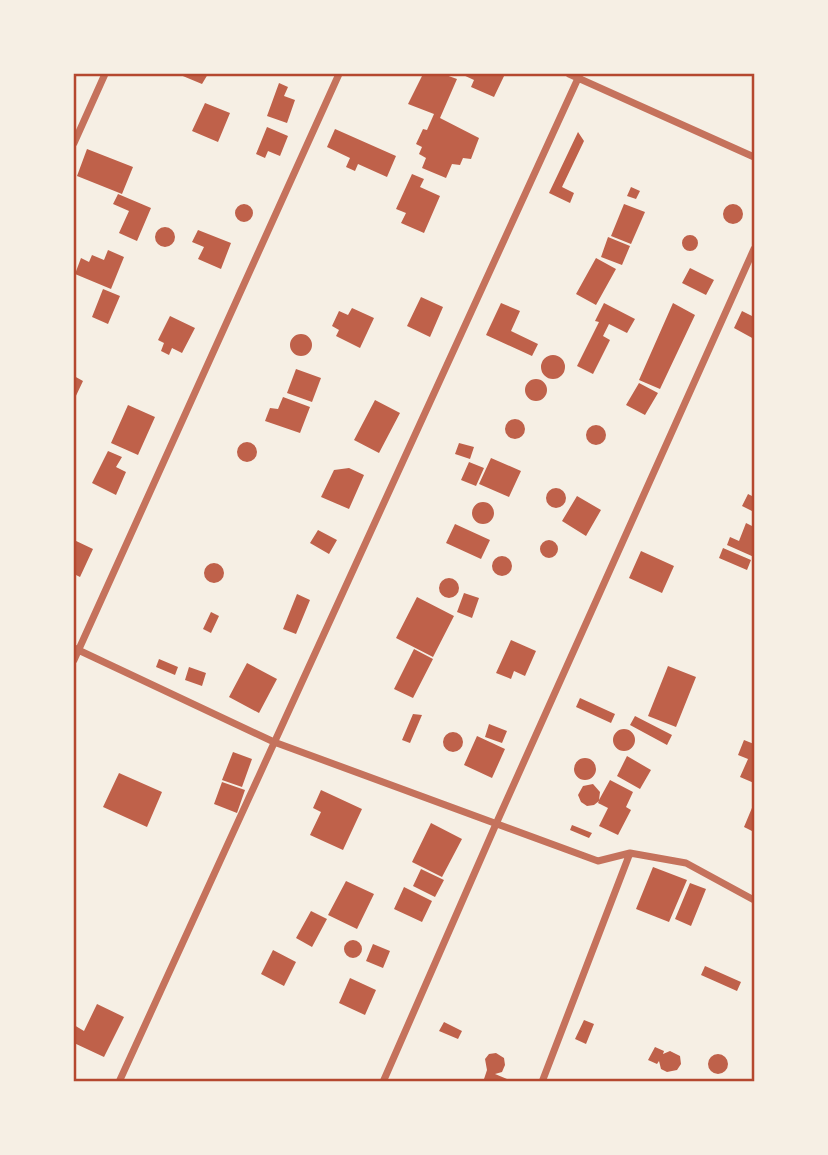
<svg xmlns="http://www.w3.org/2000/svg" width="828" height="1155" font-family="Arial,sans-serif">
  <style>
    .building { fill: #bf614a }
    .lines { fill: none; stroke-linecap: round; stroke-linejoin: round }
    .minor { stroke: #c5725c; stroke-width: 7 }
    .neatline { fill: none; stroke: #b5482f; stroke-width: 2.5 }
  </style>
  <rect width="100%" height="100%" fill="#f6efe4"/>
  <path class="building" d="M 178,74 L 208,74 L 202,84 Z
    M 423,74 L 443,74 L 457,79 L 440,118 L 479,138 L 471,159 L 463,158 L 460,165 L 452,164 L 446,178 L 422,168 L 426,158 L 419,154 L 422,147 L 416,144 L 423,129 L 427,130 L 434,114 L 408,104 Z
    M 461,74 L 505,74 L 494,97 L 471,87 L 474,80 Z
    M 279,83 L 288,87 L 284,96 L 295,100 L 287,123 L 267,116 Z
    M 205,103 L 230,113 L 218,142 L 192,131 Z
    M 267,127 L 288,136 L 280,156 L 268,151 L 265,158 L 256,154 Z
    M 335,129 L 396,156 L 387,177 L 358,164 L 355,171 L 346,167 L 350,158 L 327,147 Z
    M 578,132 L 584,141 L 562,187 L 574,193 L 570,203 L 549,193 Z
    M 87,149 L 133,167 L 122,194 L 77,176 Z
    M 412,174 L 424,179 L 420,187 L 440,196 L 424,233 L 401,223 L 406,213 L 396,209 Z
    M 631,187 L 640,191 L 636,199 L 627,196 Z
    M 118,194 L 151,208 L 137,241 L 119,233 L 129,211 L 113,204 Z
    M235 213a9 9 0 1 1 18 0a9 9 0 1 1-18 0Z
    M 624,204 L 645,212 L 631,244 L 611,236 Z
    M723 214a10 10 0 1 1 20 0a10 10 0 1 1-20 0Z
    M155 237a10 10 0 1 1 20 0a10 10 0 1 1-20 0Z
    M 198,230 L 231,243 L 221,269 L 198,259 L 204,247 L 192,242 Z
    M682 243a8 8 0 1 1 16 0a8 8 0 1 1-16 0Z
    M 608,237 L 630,246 L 622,265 L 601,257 Z
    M 108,250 L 124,257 L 111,289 L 75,274 L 81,258 L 89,262 L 92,255 L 104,260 Z
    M 596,258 L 616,269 L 596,305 L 576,294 Z
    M 690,268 L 714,280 L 706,295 L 682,283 Z
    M 103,289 L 120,296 L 108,324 L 92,317 Z
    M 421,297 L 443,307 L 430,337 L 407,326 Z
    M 501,303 L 520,311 L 511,331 L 538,344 L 532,356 L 486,335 Z
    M 604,303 L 635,319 L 627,333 L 609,324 L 603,336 L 610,340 L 593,374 L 577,366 L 599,322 L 595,321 Z
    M 673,303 L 695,315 L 660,389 L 639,380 Z
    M 352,308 L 374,318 L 360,348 L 336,336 L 339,330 L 332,326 L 339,311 L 348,315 Z
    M 742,311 L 754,317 L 754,339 L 734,328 Z
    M 170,316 L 195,328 L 182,353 L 172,348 L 169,355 L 161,351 L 164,343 L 158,340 Z
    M290 345a11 11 0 1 1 22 0a11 11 0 1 1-22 0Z
    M541 367a12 12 0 1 1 24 0a12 12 0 1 1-24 0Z
    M 296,369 L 321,378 L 312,402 L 287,393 Z
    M 74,376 L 83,381 L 74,400 Z
    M525 390a11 11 0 1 1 22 0a11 11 0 1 1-22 0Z
    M 639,383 L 658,393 L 645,415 L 626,405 Z
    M 283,397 L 310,407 L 300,433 L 265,421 L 270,408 L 278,409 Z
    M 375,400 L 400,413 L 379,453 L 354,440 Z
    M 128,405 L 155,417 L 138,455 L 111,443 Z
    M505 429a10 10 0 1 1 20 0a10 10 0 1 1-20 0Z
    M586 435a10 10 0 1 1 20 0a10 10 0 1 1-20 0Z
    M237 452a10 10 0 1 1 20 0a10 10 0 1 1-20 0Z
    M 459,443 L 474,447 L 470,459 L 455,454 Z
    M 108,451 L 122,457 L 116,467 L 126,472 L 116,495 L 92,483 Z
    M 491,458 L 521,471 L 509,497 L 479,484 Z
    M 469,462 L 484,468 L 476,486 L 461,480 Z
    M 349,468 L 364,475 L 349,509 L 321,497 L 334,470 Z
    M546 498a10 10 0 1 1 20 0a10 10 0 1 1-20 0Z
    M 748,494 L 754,497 L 754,512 L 742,506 Z
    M 577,496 L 601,510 L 586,536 L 562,521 Z
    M472 513a11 11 0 1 1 22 0a11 11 0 1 1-22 0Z
    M 746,523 L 754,527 L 754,557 L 727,545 L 730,537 L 739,541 Z
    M 455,524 L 490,540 L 481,559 L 446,543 Z
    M 318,530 L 337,540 L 329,554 L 310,543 Z
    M 74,540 L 93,549 L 80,577 L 74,574 Z
    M540 549a9 9 0 1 1 18 0a9 9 0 1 1-18 0Z
    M 723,548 L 751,560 L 747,570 L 719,558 Z
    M 641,551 L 674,566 L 662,593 L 629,578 Z
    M492 566a10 10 0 1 1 20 0a10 10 0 1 1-20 0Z
    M204 573a10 10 0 1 1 20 0a10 10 0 1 1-20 0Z
    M439 588a10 10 0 1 1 20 0a10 10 0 1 1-20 0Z
    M 464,593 L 479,598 L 472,618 L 457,612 Z
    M 297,594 L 310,600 L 296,634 L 283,629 Z
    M 417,597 L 454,616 L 433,657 L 396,638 Z
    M 211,612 L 219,616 L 211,633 L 203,629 Z
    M 511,640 L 536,651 L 525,676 L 514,671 L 511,679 L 496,673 Z
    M 414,649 L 433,659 L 413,698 L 394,689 Z
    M 159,659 L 178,667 L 175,675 L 156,667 Z
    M 247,663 L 277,679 L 259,713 L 229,697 Z
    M 668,666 L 696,677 L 676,727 L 648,716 Z
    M 189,667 L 206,673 L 202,686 L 185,680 Z
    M 580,698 L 615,714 L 611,723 L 576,707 Z
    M 413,714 L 422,715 L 410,743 L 402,740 Z
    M 635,716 L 672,735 L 667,745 L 630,725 Z
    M 489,724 L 507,731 L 502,743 L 485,737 Z
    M613 740a11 11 0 1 1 22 0a11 11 0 1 1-22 0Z
    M443 742a10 10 0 1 1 20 0a10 10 0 1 1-20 0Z
    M 477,736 L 505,749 L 492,778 L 464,765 Z
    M 744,740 L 754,744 L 754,783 L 740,777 L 748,759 L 738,755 Z
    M 233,752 L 252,759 L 242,787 L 222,780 Z
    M 627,756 L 651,770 L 640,789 L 617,776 Z
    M574 769a11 11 0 1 1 22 0a11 11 0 1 1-22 0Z
    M 119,773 L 162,792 L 147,827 L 103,807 Z
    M 610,780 L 633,792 L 626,807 L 631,810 L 618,835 L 599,826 L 608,808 L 598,803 L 599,801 L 594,805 L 587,806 L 581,802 L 578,795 L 583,786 L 593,784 L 600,792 L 599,800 Z
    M 222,782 L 245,790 L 237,813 L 214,804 Z
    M 321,790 L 362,809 L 343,850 L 310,835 L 321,812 L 313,808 Z
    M 754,803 L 754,832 L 744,827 Z
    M 431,823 L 462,839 L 442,877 L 412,862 Z
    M 572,825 L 592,833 L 589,838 L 570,830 Z
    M 653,867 L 687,880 L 669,922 L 636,909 Z
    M 421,869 L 444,880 L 435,897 L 413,886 Z
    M 346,881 L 374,894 L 357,929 L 328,915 Z
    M 690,883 L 706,889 L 691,926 L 675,919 Z
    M 404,887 L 432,901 L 422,922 L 394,909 Z
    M 311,911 L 327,919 L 312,947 L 296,938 Z
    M344 949a9 9 0 1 1 18 0a9 9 0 1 1-18 0Z
    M 373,944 L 390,951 L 383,968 L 366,961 Z
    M 273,950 L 296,962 L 284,986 L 261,974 Z
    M 705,966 L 741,982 L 737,991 L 701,975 Z
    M 350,978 L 376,990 L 365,1015 L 339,1003 Z
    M 97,1004 L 124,1017 L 104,1057 L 74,1043 L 74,1025 L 84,1031 Z
    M 584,1020 L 594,1024 L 586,1044 L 575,1039 Z
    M 444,1022 L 462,1031 L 458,1039 L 439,1031 Z
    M 655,1047 L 664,1051 L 663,1054 L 670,1051 L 680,1056 L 681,1064 L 677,1070 L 667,1072 L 661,1069 L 659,1061 L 657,1064 L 648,1060 Z
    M 496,1053 L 504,1058 L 505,1065 L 502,1072 L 495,1074 L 514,1082 L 483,1082 L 487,1070 L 485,1059 L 489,1054 Z
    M708 1064a10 10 0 1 1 20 0a10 10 0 1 1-20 0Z"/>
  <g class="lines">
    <path class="minor" d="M 569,74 L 754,157
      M 74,143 L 105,74
      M 74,648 L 274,742 L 598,861 L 630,853 L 686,863 L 754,900
      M 74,660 L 339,74
      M 119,1082 L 580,74
      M 383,1082 L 496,824 L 754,249
      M 542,1082 L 630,853"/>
  </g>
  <rect width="828" height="1155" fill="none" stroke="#f6efe4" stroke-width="150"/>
  <rect x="75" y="75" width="678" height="1005" class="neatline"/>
</svg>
